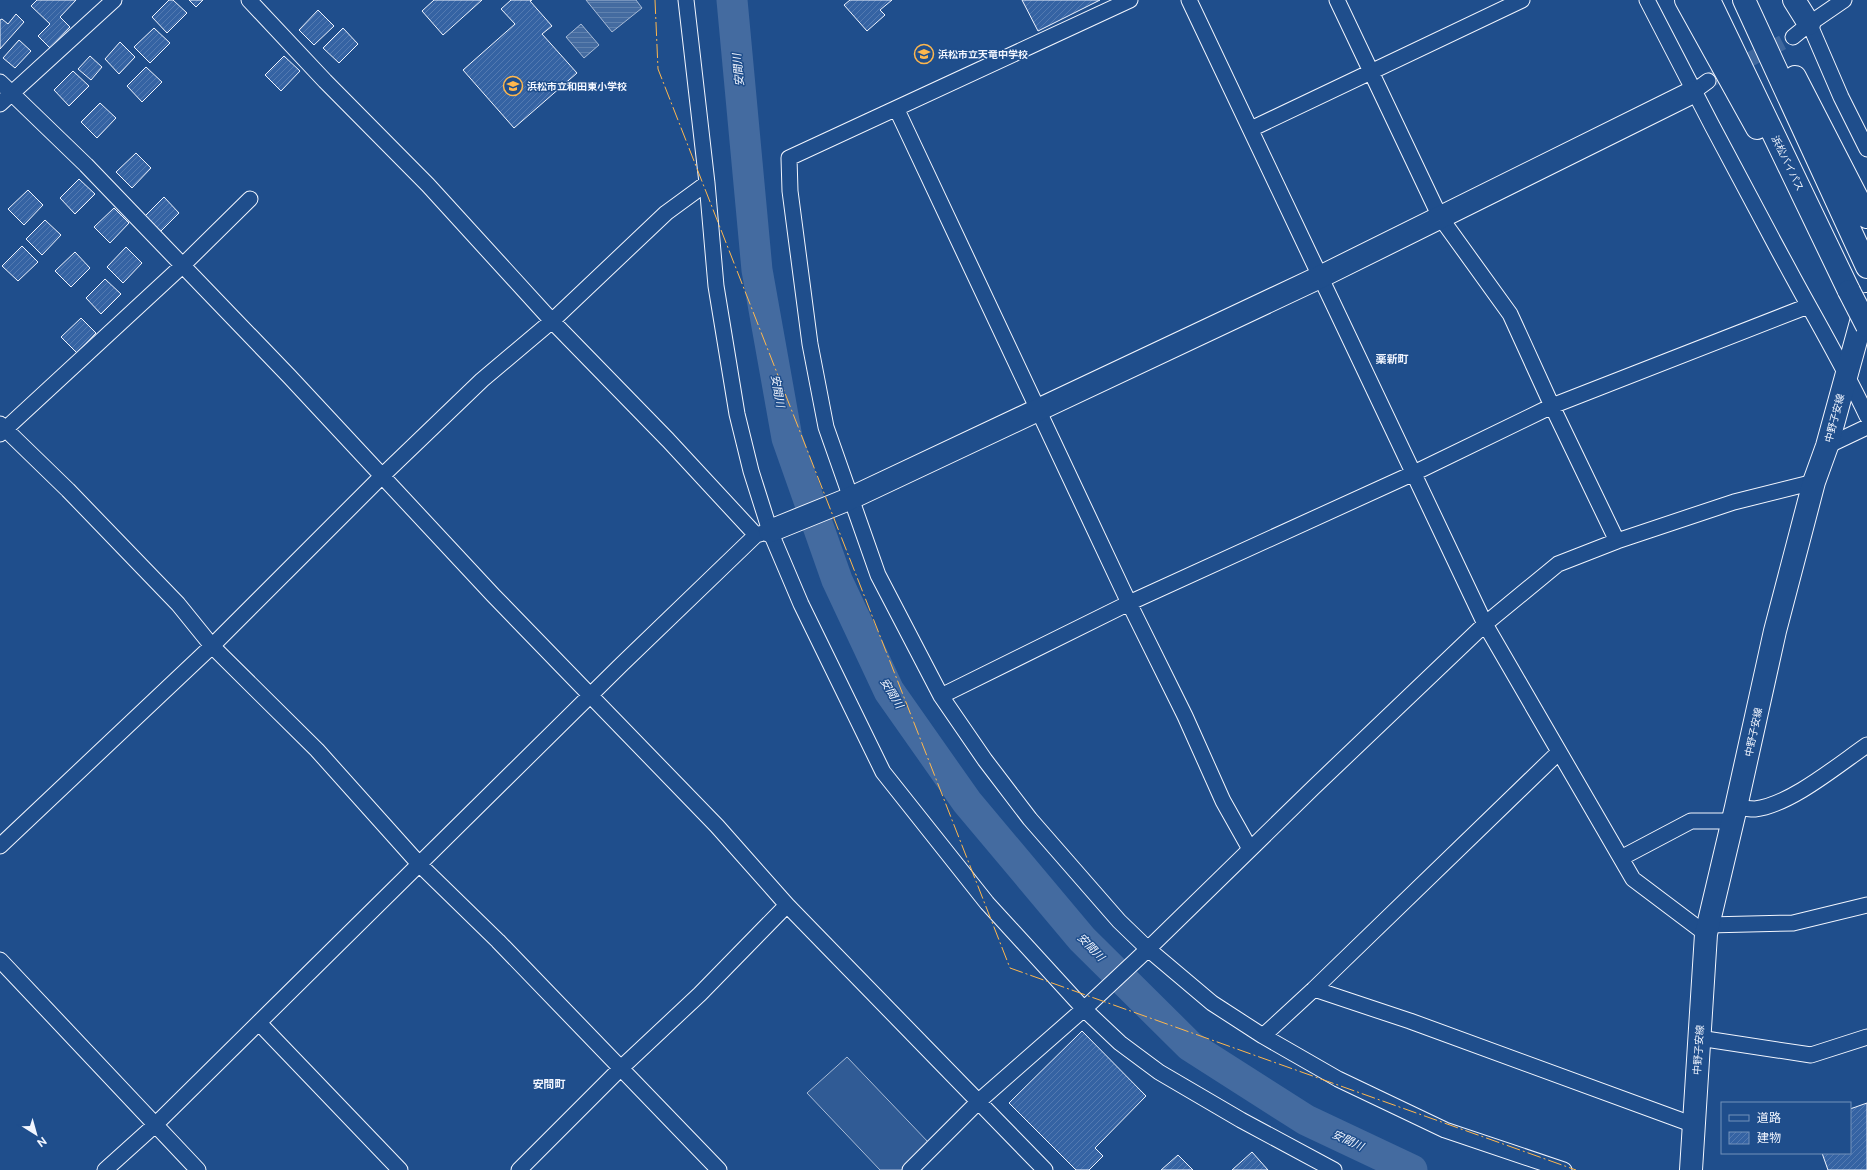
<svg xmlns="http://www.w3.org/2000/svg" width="1867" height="1170" font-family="'Public Sans','Noto Sans JP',sans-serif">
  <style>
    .built { fill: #305b95; stroke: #a8bbd7 }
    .water { fill: url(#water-rules); stroke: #a8bbd7 }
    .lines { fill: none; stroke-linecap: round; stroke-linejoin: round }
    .river { stroke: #446ba0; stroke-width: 31 }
    .building { fill: url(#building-hatch); stroke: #f2f6ff }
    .street-tunnel { stroke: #3f679d; stroke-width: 15; stroke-dasharray: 15 8; stroke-linecap: butt }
    .street-casing { stroke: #f2f6ff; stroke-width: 17 }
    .secondary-casing { stroke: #f2f6ff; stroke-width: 24 }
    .highway-casing { stroke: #f2f6ff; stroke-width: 24 }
    .street { stroke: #1f4e8c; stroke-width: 15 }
    .secondary { stroke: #1f4e8c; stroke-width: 22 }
    .highway { stroke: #1f4e8c; stroke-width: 22 }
    .highway-bridge-casing { stroke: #f2f6ff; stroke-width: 24; stroke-linecap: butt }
    .highway-bridge { stroke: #1f4e8c; stroke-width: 22 }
    .power { stroke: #ffb74d; stroke-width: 1; stroke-dasharray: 14 3 2 3; stroke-linecap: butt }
    .labels { text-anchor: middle; stroke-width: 3; stroke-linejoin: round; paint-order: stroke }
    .poi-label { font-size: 10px; font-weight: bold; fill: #f2f6ff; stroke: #1f4e8c; text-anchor: start }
    .street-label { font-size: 10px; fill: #f2f6ff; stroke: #1f4e8c }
    .water-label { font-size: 11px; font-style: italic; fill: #f2f6ff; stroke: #1f4e8c }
    .neighbourhood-label { font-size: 11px; font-weight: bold; fill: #f2f6ff; stroke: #1f4e8c }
  </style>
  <defs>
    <pattern id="water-rules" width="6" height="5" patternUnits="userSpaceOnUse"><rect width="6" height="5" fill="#446ba0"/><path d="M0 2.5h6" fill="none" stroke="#5f81ae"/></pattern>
    <pattern id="building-hatch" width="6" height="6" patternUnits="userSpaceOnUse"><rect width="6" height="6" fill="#3563a3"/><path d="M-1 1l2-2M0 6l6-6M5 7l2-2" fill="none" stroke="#537ab1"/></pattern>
  </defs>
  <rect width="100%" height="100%" fill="#1f4e8c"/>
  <path class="built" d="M 847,1057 L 929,1143 L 902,1170 L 880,1170 L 807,1093 Z"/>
  <path class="water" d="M 586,0 L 636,0 L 642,8 L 612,32 Z
    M 581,24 L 599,45 L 584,58 L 566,37 Z"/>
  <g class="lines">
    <path class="river" d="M 732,0 L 757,270 L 787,438 L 837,580 L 889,691 L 967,802 L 1082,939 L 1190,1046 L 1306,1120 L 1412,1170"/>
  </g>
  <path class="building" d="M 37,0 L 76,0 L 60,17 L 70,27 L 50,48 L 38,36 L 50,24 L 31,6 Z
    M 169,0 L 173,0 L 187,13 L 167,33 L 152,17 Z
    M 189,0 L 203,0 L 196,7 Z
    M 434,0 L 482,0 L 443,35 L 422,11 Z
    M 511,0 L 532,0 L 530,1 L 552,26 L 542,34 L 577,73 L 514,128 L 463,70 L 515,24 L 501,9 Z
    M 850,0 L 892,0 L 880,10 L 885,15 L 867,31 L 844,5 Z
    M 1022,0 L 1100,0 L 1038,31 Z
    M 318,10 L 334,26 L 314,45 L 299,30 Z
    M 16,14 L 24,22 L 0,49 L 0,20 L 2,19 L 8,24 Z
    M 154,28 L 170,43 L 150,63 L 134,47 Z
    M 343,28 L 358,44 L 339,63 L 323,48 Z
    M 19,40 L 31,51 L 15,68 L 3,58 Z
    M 120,42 L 135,57 L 119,74 L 105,59 Z
    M 90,56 L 102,67 L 91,80 L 78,69 Z
    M 284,56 L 300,71 L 281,91 L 265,75 Z
    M 146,67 L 162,82 L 142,102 L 127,86 Z
    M 73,71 L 89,86 L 69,106 L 54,90 Z
    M 100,103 L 116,118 L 97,138 L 81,122 Z
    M 136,153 L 151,168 L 132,188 L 116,172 Z
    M 79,179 L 95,194 L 75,214 L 60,198 Z
    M 28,190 L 43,205 L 24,225 L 8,209 Z
    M 164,197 L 179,213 L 160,232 L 144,217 Z
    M 114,208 L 129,223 L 110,243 L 94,227 Z
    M 45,220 L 61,235 L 42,255 L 26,239 Z
    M 22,246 L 38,262 L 18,281 L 2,266 Z
    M 126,247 L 142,263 L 123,283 L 107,267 Z
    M 75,252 L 90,268 L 71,287 L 55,271 Z
    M 105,279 L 121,294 L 101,314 L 86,298 Z
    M 81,318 L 96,333 L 77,353 L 61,337 Z
    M 1082,1031 L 1146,1096 L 1095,1148 L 1103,1156 L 1089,1170 L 1076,1170 L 1009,1103 Z
    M 1867,1103 L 1867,1170 L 1828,1170 L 1822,1153 L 1850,1153 L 1850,1109 Z
    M 1252,1152 L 1268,1170 L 1232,1170 Z
    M 1178,1155 L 1193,1170 L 1161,1170 Z"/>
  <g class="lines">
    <path class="street-tunnel" d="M 1708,81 L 1793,37"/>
    <g class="street-casing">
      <path id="street" d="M 249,0 L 325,81 L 428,185 L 552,321 L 668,440 L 756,535
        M 686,0 L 707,183 L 716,286 L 737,414 L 751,471 L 770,531 L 801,604 L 883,772 L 987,903 L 1084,1009 L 1120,1043 L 1159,1072 L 1241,1120 L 1334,1170
        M 1130,0 L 789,158 L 790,191 L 810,344 L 826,427 L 878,575 L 941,696 L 985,760 L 1030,819 L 1119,921 L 1148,949 L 1212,1003 L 1263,1036 L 1338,1079 L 1445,1130 L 1564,1170
        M 1189,0 L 1485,624 L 1633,879 L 1706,934
        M 1337,0 L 1440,217 L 1510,314 L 1552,406 L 1617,541
        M 1647,0 C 1695,94 1744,187 1794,279 C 1819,325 1845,369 1867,416
        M 1806,16 L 1841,97 L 1867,149
        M 1793,37 L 1809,24 L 1844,0
        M 0,82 L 86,165 L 289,376 L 493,595 L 717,826 L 787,905
        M 1693,92 L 1708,81
        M 0,104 L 114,0
        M 897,110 L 1129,603 L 1185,716 L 1223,801 L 1250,849
        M 1251,129 L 1522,0
        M 0,424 L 68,490 L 178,604 L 212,646 L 317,750 L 420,865 L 498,941 L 719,1170
        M 0,434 L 182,266 L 250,199
        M 1827,446 L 1867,427
        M 941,696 L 1129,603 L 1414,473 L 1552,406 L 1808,306
        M 1736,807 C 1742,808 1749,809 1755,809 C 1790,805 1838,765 1867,745
        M 0,846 L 212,646 L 382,476 L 482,380 L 552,321 L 666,213 L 707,183
        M 1621,858 L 1691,821 L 1732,821
        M 1708,925 L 1793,923 L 1867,905
        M 0,960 L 198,1170
        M 1314,989 L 1410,1021 L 1694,1125
        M 259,1023 L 400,1170
        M 1263,1036 L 1314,989 L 1559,752
        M 1699,1038 L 1811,1055 L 1867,1037
        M 105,1170 L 155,1125 L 622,664 L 756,535 L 770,531
        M 519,1170 L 621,1068 L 700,994 L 787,905 L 1045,1170
        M 910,1170 L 979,1101 L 1085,1008 L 1147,950 L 1313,788 L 1485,624 L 1558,564 L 1617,541 L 1734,502 L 1814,482"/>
    </g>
    <g class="secondary-casing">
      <path id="secondary" d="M 770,531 L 849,499 L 1320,277 L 1693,92
        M 1691,1170 L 1706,934 L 1736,807 L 1775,631 L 1814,482 L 1827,446 L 1866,304"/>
    </g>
    <g class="highway-casing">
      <path id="highway" d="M 1686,0 L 1757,128
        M 1709,0 L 1849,291
        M 1744,0 L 1867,267
        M 1794,0 L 1809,24
        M 1795,77 L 1867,217"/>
    </g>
    <use href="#street" class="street"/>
    <use href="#secondary" class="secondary"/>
    <use href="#highway" class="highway"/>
    <g class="highway-bridge-casing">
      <path id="highway-bridge" d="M 1849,291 L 1867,326"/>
    </g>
    <use href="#highway-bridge" class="highway-bridge"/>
    <path class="power" d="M 655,0 L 658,69 L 1010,968 L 1576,1170"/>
  </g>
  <defs>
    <g id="school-ring" transform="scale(1)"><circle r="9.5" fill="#1f4e8c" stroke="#ffb74d" stroke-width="1.5"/><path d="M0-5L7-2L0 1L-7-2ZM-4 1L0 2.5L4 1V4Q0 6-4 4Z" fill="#ffb74d"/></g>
  </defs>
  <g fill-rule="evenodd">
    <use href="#school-ring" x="924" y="54"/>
    <use href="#school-ring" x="513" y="86"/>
  </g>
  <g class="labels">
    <g class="poi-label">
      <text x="938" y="58">浜松市立天竜中学校</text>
      <text x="527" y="90">浜松市立和田東小学校</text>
    </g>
    <g class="street-label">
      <text transform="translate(1788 163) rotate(64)" y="4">浜松バイパス</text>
      <text transform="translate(1834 418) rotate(-75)" y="4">中野子安線</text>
      <text transform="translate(1753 732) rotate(-78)" y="4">中野子安線</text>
      <text transform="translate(1698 1050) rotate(-86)" y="4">中野子安線</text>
    </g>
    <g class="water-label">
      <text transform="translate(738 70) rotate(-95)" y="4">安間川</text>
      <text transform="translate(778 391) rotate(80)" y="4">安間川</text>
      <text transform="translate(892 693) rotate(59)" y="4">安間川</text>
      <text transform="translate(1091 947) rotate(46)" y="4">安間川</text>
      <text transform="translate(1348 1140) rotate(25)" y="4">安間川</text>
    </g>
    <g class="neighbourhood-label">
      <text x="1392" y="363">薬新町</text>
      <text x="549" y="1088">安間町</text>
    </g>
  </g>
  <rect x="1721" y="1102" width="130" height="52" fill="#1f4e8c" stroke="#7391ba"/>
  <rect x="1729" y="1115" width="20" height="6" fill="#1f4e8c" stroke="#7391ba"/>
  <text x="1757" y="1122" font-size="12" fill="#f2f6ff">道路</text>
  <rect x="1729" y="1132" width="20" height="12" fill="url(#building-hatch)" stroke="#7391ba"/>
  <text x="1757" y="1142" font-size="12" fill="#f2f6ff">建物</text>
  <g transform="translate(36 1134) rotate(143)" stroke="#1f4e8c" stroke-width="3" paint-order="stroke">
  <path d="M0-3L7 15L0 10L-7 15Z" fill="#f2f6ff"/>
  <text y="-6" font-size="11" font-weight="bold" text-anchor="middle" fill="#f2f6ff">N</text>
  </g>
</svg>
